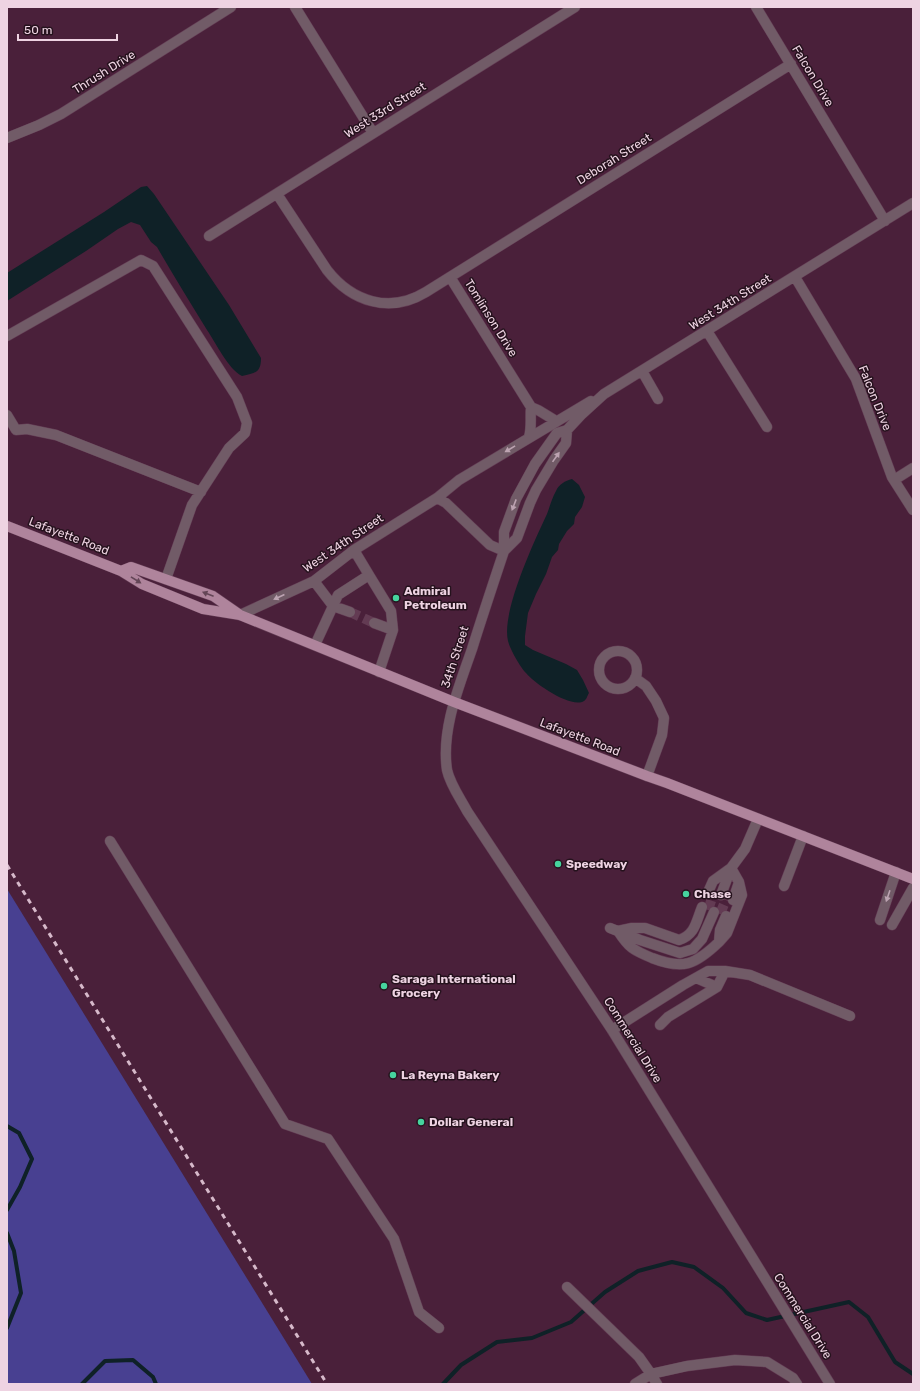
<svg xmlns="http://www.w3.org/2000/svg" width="920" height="1391" font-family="Rubik,sans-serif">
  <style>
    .green { fill: #484091 }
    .water { fill: #0f2127 }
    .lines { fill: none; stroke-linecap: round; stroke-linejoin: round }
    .stream { stroke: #0f2127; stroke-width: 4 }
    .minor-tunnel { stroke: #633b53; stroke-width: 10; stroke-dasharray: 10 5; stroke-linecap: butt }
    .minor-casing { stroke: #643d55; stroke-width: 11 }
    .major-casing { stroke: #643d55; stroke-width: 11 }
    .minor { stroke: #715b67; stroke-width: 10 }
    .major { stroke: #af849c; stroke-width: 10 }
    .rail { stroke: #d6b9ca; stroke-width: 3; stroke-dasharray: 5 5; stroke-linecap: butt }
    .oneway { fill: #bca3b1 }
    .oneway2 { fill: #634556 }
    .poi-dot { fill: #46d49e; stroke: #25121d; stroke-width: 1.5 }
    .labels { text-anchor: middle; stroke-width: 3; stroke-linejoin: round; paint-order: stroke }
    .street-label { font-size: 12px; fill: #eed3e2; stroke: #25121d }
    .poi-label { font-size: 12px; font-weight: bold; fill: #eed3e2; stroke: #25121d; text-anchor: start }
  </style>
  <rect width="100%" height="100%" fill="#4a203a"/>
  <path class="green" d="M 7,889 L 312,1384 L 7,1384 Z"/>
  <path class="water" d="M 147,186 L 154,194 L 229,305 L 261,358 C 261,373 255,373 242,376 C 228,369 216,343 207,330 C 190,302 173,275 157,247 L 151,242 L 140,225 L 131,222 L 118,229 L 86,251 L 7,301 L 7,273 L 104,212 L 141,187 Z
    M 572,479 L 579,485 L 585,497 L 582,507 L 575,517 L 574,524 L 567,531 L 559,544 L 558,550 L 552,557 L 546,574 L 536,594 L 528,613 L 525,636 L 525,645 L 533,650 L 566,664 L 577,670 L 583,680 L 589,693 C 587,696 587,699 584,701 C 571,709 534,683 526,673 C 520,667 510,649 508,641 C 501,612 534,542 547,514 C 550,506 552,498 556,491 C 559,484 565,481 572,479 Z"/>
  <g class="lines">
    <path class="stream" d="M 7,1126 L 19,1133 L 32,1159 L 20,1187 L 7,1210
      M 7,1233 L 14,1251 L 21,1293 L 7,1328
      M 82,1384 L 105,1361 L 133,1360 L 153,1377 L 156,1384
      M 443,1384 L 461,1365 L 497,1342 L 532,1338 L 571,1322 L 605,1292 L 638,1271 L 672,1262 L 694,1267 L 723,1288 L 746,1313 L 767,1320 L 849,1302 L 868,1317 L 895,1362 L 913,1374"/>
    <path class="minor-tunnel" d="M 350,612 L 374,623
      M 708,910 L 714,892
      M 720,914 L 727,897"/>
    <g class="minor-casing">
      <path id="minor" d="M 295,7 L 373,133
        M 756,7 L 885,221
        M 7,138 L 39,125 L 61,114 L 231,7
        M 277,194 L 327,270 C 352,302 390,314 426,292 L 791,64
        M 209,236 L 575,7
        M 450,277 L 531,407 L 538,410 L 556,421
        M 795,277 L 856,379 L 892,477 L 913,510
        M 707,331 L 767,427
        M 7,336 L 141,260 L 153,266 L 237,397 L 247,423 L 245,433 L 229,448 L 192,505 L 166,579
        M 642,371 L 658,399
        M 7,415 L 16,430 L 27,429 L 56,435 L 201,492
        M 529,437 C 532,427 530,418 531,407
        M 894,480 L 913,468
        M 437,498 L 446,503 L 490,545 L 504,551
        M 504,551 L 517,538 L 530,503 L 536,490 L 554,460 L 566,443 L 567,430
        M 369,575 L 391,611 L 393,630 L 379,672
        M 314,581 L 333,606 L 338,595 L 369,575 L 354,550
        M 240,615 L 314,581 L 354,550 L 437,498 L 459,480 L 591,401
        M 374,623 L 393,630
        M 315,645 L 333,606 L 350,612
        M599 670a19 19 0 1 1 38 0a19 19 0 1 1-38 0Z
        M 635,678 L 646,686 L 656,701 L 664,718 L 662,735 L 647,776
        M 110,841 L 285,1124 L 328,1139 L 394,1239 L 419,1312 L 439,1328
        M 784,886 L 803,836
        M 709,890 L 713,881 L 731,868
        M 721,895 L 731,868 L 745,849 L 758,819
        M 733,900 L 739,882
        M 702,907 C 696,922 695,935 679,940 L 645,928 L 632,928 L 618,931 C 629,948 633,950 652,958 C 683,970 695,965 719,942 L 720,930 L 726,916
        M 880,920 L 896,872
        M 892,925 L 913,888
        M 610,928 L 640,940 L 680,953 L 693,949 L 702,939 L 714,912
        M 719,942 L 727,933 L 742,895 L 739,882 L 731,868
        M 696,978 L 717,987 L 725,971
        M 660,1025 L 668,1017 L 717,987
        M 612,1030 L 683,985 L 708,971 L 725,971 L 750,975 L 850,1016
        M 567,1287 L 639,1357 L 651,1374 L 687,1366 L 735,1360 L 767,1362 L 793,1378 L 797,1384
        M 635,1384 L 651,1374 L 657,1384
        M 830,1384 L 612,1030 L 467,811 C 460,798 450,784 447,770 C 441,729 459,687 472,649 C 482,617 493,584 504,551 L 504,532 L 516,499 L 535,464 L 557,433 L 567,430 L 581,415 L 604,394 L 913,203"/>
    </g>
    <g class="major-casing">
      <path id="major" d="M 7,526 L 121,571 L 142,584 L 203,609 L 240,615 L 454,702 L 647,776 L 667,783 L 913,879
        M 121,571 L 131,567 L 213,596 L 239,614"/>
    </g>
    <use href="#minor" class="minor"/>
    <use href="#major" class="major"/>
    <path class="rail" d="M 7,865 L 327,1384"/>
  </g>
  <defs><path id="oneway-solid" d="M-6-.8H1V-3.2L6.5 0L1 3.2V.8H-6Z"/></defs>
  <g class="oneway">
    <use href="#oneway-solid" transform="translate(510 449) rotate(149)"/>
    <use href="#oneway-solid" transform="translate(556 457) rotate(-55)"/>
    <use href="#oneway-solid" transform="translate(514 505) rotate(111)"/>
    <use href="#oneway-solid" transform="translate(279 597) rotate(155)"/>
    <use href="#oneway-solid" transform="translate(888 896) rotate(109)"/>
  </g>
  <g class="oneway2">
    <use href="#oneway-solid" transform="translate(136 580) rotate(32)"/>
    <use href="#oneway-solid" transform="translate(208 594) rotate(-159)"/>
  </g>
  <g class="poi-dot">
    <circle cx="396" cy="598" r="4"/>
    <circle cx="558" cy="864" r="4"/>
    <circle cx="686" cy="894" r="4"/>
    <circle cx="384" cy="986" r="4"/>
    <circle cx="393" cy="1075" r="4"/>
    <circle cx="421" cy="1122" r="4"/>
  </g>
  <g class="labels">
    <g class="street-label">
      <text transform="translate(104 72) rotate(-32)" y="4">Thrush Drive</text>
      <text transform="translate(813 76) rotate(59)" y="4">Falcon Drive</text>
      <text transform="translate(385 110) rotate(-32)" y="4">West 33rd Street</text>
      <text transform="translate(614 159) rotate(-32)" y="4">Deborah Street</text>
      <text transform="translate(730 302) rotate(-32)" y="4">West 34th Street</text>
      <text transform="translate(491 318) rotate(58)" y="4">Tomlinson Drive</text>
      <text transform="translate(875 398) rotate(68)" y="4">Falcon Drive</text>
      <text transform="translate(69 536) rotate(21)" y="4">Lafayette Road</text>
      <text transform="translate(343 543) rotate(-34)" y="4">West 34th Street</text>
      <text transform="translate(455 657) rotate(-72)" y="4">34th Street</text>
      <text transform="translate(580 737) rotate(21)" y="4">Lafayette Road</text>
      <text transform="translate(633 1040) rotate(58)" y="4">Commercial Drive</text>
      <text transform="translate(803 1316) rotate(58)" y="4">Commercial Drive</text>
    </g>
    <g class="poi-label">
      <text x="404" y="595">Admiral<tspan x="404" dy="14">Petroleum</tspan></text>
      <text x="566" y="868">Speedway</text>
      <text x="694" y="898">Chase</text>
      <text x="392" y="983">Saraga International<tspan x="392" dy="14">Grocery</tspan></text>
      <text x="401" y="1079">La Reyna Bakery</text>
      <text x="429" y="1126">Dollar General</text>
    </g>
  </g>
  <rect width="920" height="1391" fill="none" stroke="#eed3e2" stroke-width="16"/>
  <path d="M18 34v6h99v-6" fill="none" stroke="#eed3e2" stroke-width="2"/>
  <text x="24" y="34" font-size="12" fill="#eed3e2" stroke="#25121d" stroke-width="3" paint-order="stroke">50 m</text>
</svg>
